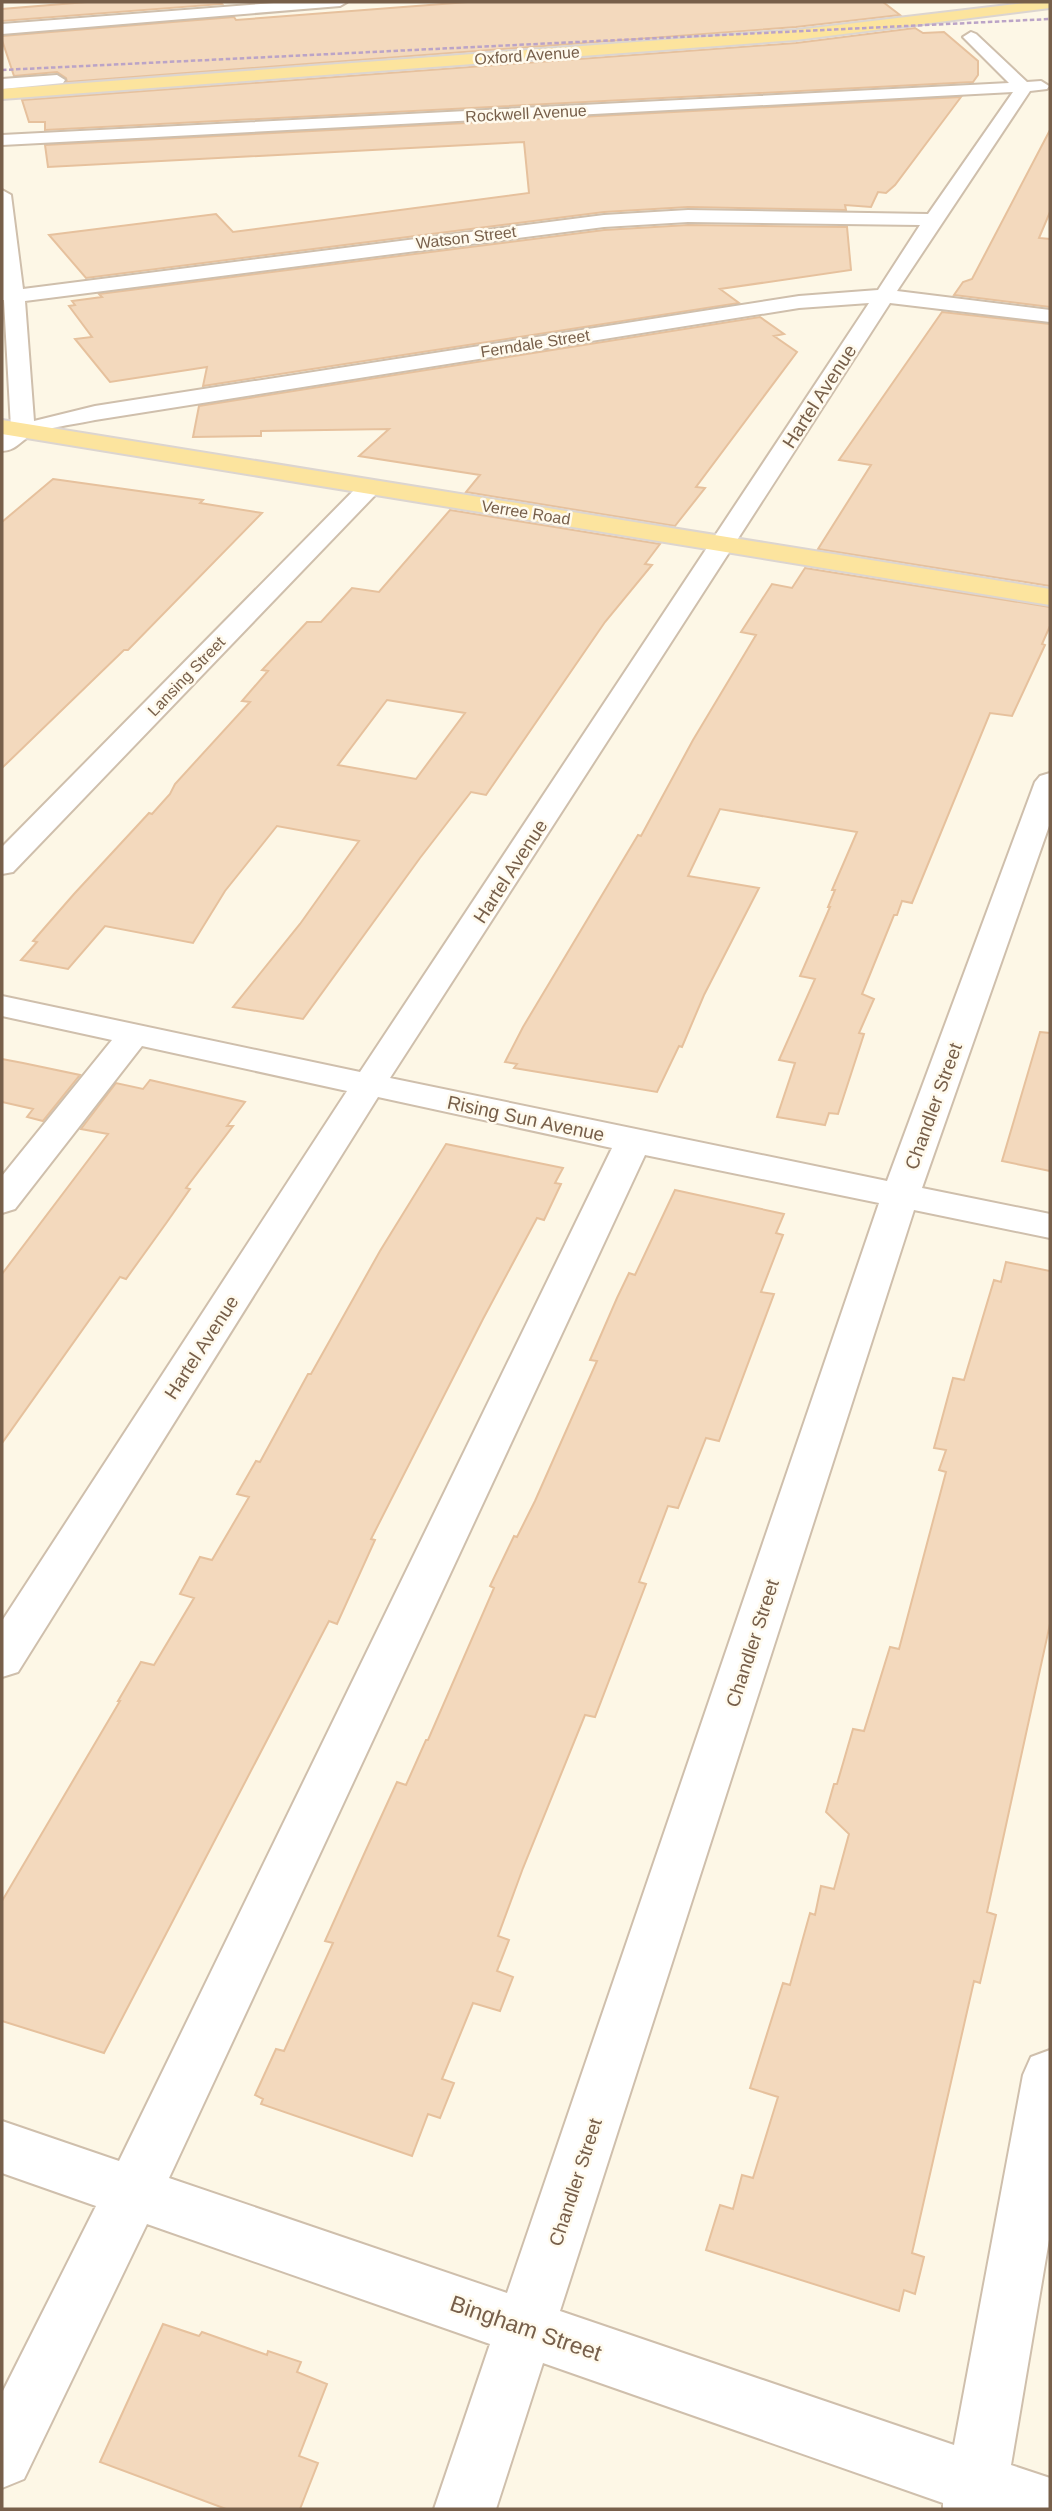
<svg xmlns="http://www.w3.org/2000/svg" width="1052" height="2511" font-family="Arial,sans-serif">
  <style>
    .building { fill: #f3d9bd; stroke: #e6c19d; stroke-width: 2; fill-rule: evenodd }
    .lines { fill: none; stroke-linecap: round; stroke-linejoin: round }
    .minor-casing { stroke: #cfbfac; stroke-width: 4 }
    .major-casing { stroke: #dcd5d0; stroke-width: 4 }
    .minor { fill: #fff; fill-rule: evenodd }
    .major { fill: #fce49e; fill-rule: evenodd }
    .rail { stroke: #bba4c7; stroke-width: 2.5; stroke-dasharray: 4.5 2.5; stroke-linecap: butt }
    .labels { text-anchor: middle; stroke-width: 5; stroke-linejoin: round; paint-order: stroke }
    .far-street-label { font-size: 16px; fill: #775f4a; stroke: #fffaed }
    .street-label { font-size: 19px; fill: #775f4a; stroke: #fffaed }
    .near-street-label { font-size: 23px; fill: #775f4a; stroke: #fffaed }
  </style>
  <rect width="100%" height="100%" fill="#fdf7e6"/>
  <path class="building" d="M 87,2 L 220,2 L 222,4 L 2,21 L 2,9 Z
    M 468,2 L 883,2 L 900,15 L 796,27 L 67,82 L 66,78 L 57,72 L 14,76 L 2,40 L 2,36 L 234,17 L 236,20 Z
    M 915,28 L 923,33 L 944,32 L 978,61 L 978,75 L 973,82 L 45,130 L 45,122 L 29,122 L 22,100 L 796,43 Z
    M 961,97 L 895,185 L 886,193 L 878,192 L 871,207 L 845,205 L 846,210 L 688,207 L 604,212 L 86,278 L 49,235 L 216,214 L 233,232 L 529,193 L 524,142 L 48,167 L 45,145 Z
    M 1050,130 L 1050,212 L 1039,238 L 1050,239 L 1050,307 L 954,295 L 963,282 L 972,279 Z
    M 688,225 L 847,227 L 851,270 L 720,289 L 739,303 L 203,386 L 207,367 L 110,382 L 75,339 L 92,337 L 69,306 L 75,305 L 72,301 L 102,297 L 99,294 L 604,230 Z
    M 942,312 L 1050,324 L 1050,586 L 818,549 L 871,465 L 839,460 Z
    M 760,317 L 784,334 L 774,336 L 797,352 L 696,487 L 705,488 L 675,526 L 466,492 L 480,475 L 359,456 L 389,429 L 261,431 L 261,436 L 193,437 L 199,406 Z
    M 53,479 L 203,500 L 200,503 L 262,513 L 128,650 L 124,650 L 2,768 L 2,522 Z
    M 450,510 L 660,544 L 645,564 L 652,565 L 605,622 L 486,795 L 471,792 L 420,858 L 303,1019 L 233,1007 L 300,924 L 359,841 L 277,826 L 225,891 L 193,943 L 105,926 L 68,969 L 21,960 L 37,942 L 33,941 L 74,894 L 149,813 L 152,814 L 170,794 L 175,784 L 250,702 L 242,701 L 268,671 L 262,670 L 307,622 L 321,622 L 352,588 L 379,592 ZM 387,700 L 465,713 L 416,779 L 338,765 Z
    M 805,568 L 1050,607 L 1050,626 L 1042,644 L 1045,645 L 1012,716 L 990,713 L 912,903 L 902,901 L 897,915 L 894,915 L 862,994 L 874,999 L 859,1033 L 864,1034 L 838,1114 L 829,1113 L 825,1125 L 777,1117 L 795,1063 L 779,1060 L 815,979 L 800,976 L 830,907 L 828,907 L 835,890 L 832,890 L 857,832 L 720,809 L 688,876 L 759,888 L 704,995 L 682,1047 L 679,1046 L 657,1092 L 514,1068 L 517,1064 L 505,1062 L 523,1027 L 638,835 L 641,836 L 693,740 L 756,635 L 741,632 L 772,584 L 792,588 Z
    M 1040,1032 L 1050,1033 L 1050,1171 L 1002,1161 Z
    M 2,1059 L 23,1063 L 80,1075 L 43,1121 L 27,1117 L 33,1109 L 2,1102 Z
    M 150,1080 L 245,1102 L 227,1126 L 233,1126 L 186,1188 L 190,1189 L 167,1222 L 126,1279 L 120,1277 L 2,1443 L 2,1274 L 108,1134 L 81,1129 L 116,1083 L 143,1089 Z
    M 446,1144 L 563,1168 L 555,1183 L 561,1184 L 544,1220 L 537,1218 L 483,1319 L 371,1539 L 375,1540 L 337,1624 L 329,1621 L 104,2053 L 2,2021 L 2,1901 L 120,1701 L 118,1701 L 141,1662 L 154,1665 L 194,1598 L 180,1594 L 200,1557 L 212,1560 L 249,1497 L 237,1494 L 256,1461 L 260,1462 L 308,1374 L 311,1374 L 380,1251 Z
    M 675,1190 L 784,1214 L 776,1233 L 783,1235 L 761,1292 L 774,1294 L 719,1441 L 706,1438 L 678,1508 L 668,1506 L 639,1582 L 646,1584 L 595,1717 L 585,1715 L 523,1868 L 498,1936 L 509,1940 L 497,1971 L 513,1977 L 500,2011 L 473,2003 L 442,2079 L 454,2083 L 440,2118 L 428,2114 L 412,2156 L 261,2104 L 263,2099 L 255,2095 L 276,2049 L 284,2051 L 333,1943 L 325,1941 L 365,1852 L 397,1782 L 406,1785 L 426,1740 L 428,1740 L 494,1588 L 490,1586 L 514,1536 L 517,1537 L 535,1501 L 597,1361 L 590,1360 L 617,1298 L 629,1273 L 635,1275 Z
    M 1006,1262 L 1050,1271 L 1050,1624 L 987,1912 L 996,1915 L 980,1983 L 974,1981 L 912,2253 L 924,2257 L 915,2294 L 904,2290 L 899,2311 L 706,2250 L 720,2205 L 733,2209 L 742,2175 L 753,2178 L 778,2097 L 750,2088 L 783,1983 L 790,1985 L 810,1913 L 815,1915 L 821,1886 L 834,1889 L 849,1834 L 826,1812 L 834,1784 L 837,1784 L 853,1729 L 864,1731 L 890,1647 L 899,1649 L 946,1472 L 939,1470 L 946,1450 L 934,1448 L 953,1378 L 964,1380 L 994,1280 L 1001,1282 Z
    M 163,2324 L 199,2336 L 202,2332 L 267,2355 L 268,2351 L 301,2362 L 297,2372 L 327,2384 L 299,2456 L 318,2463 L 300,2509 L 226,2509 L 100,2462 Z"/>
  <g class="lines">
    <g class="minor-casing">
      <path id="minor" d="M 287,2 L 347,2 L 340,6 L 2,34 L 2,24 Z
        M 971,32 L 976,34 L 1027,82 L 1041,81 L 1049,86 L 1047,89 L 1030,91 L 897,291 L 1050,310 L 1050,322 L 890,303 L 390,1078 L 887,1181 L 1035,782 L 1040,776 L 1050,773 L 1050,823 L 922,1188 L 1050,1214 L 1050,1238 L 914,1210 L 560,2311 L 954,2445 L 1023,2075 L 1031,2057 L 1050,2050 L 1050,2234 L 1011,2465 L 1050,2478 L 1050,2509 L 943,2509 L 943,2503 L 543,2363 L 496,2509 L 434,2509 L 490,2344 L 147,2224 L 24,2479 L 2,2488 L 2,2393 L 96,2206 L 2,2173 L 2,2121 L 119,2161 L 612,1148 L 378,1097 L 18,1672 L 2,1677 L 2,1621 L 347,1091 L 142,1046 L 15,1209 L 2,1213 L 2,1176 L 112,1040 L 2,1016 L 2,996 L 360,1072 L 869,303 L 799,308 L 95,420 C 77,424 46,427 30,436 C 19,442 15,451 2,451 L 2,435 L 11,428 L 4,300 L 2,300 L 2,190 L 11,195 L 23,289 L 604,215 L 688,210 L 928,214 L 1013,92 L 2,145 L 2,135 L 1009,83 L 963,37 ZM 688,222 L 920,225 L 878,290 L 799,296 L 95,406 L 34,421 L 25,301 L 604,227 ZM 645,1155 L 879,1203 L 507,2293 L 169,2178 Z
        M 57,75 L 65,80 L 63,83 L 2,89 L 2,79 Z
        M 370,480 L 378,482 L 382,487 L 378,492 L 13,872 L 2,874 L 2,847 L 362,482 Z"/>
    </g>
    <g class="major-casing">
      <path id="major" d="M 1032,2 L 1050,2 L 1050,8 L 796,40 L 2,99 L 2,89 L 796,30 Z
        M 2,420 L 1050,589 L 1050,605 L 2,434 Z"/>
    </g>
    <use href="#minor" class="minor"/>
    <use href="#major" class="major"/>
    <path class="rail" d="M 2,70 L 1050,19"/>
  </g>
  <g class="labels">
    <g class="far-street-label">
      <text transform="translate(527 55) rotate(-4)" y="6">Oxford Avenue</text>
      <text transform="translate(526 113) rotate(-3)" y="6">Rockwell Avenue</text>
      <text transform="translate(466 237) rotate(-7)" y="6">Watson Street</text>
      <text transform="translate(535 343) rotate(-9)" y="6">Ferndale Street</text>
      <text transform="translate(526 512) rotate(9)" y="6">Verree Road</text>
      <text transform="translate(186 676) rotate(-46)" y="6">Lansing Street</text>
    </g>
    <g class="street-label">
      <text transform="translate(819 396) rotate(-57)" y="7">Hartel Avenue</text>
      <text transform="translate(510 871) rotate(-57)" y="7">Hartel Avenue</text>
      <text transform="translate(933 1106) rotate(-70)" y="7">Chandler Street</text>
      <text transform="translate(526 1118) rotate(12)" y="7">Rising Sun Avenue</text>
      <text transform="translate(201 1347) rotate(-57)" y="7">Hartel Avenue</text>
      <text transform="translate(752 1643) rotate(-72)" y="7">Chandler Street</text>
      <text transform="translate(575 2182) rotate(-72)" y="7">Chandler Street</text>
    </g>
    <g class="near-street-label">
      <text transform="translate(526 2328) rotate(19)" y="8">Bingham Street</text>
    </g>
  </g>
  <rect width="1052" height="2511" fill="none" stroke="#775f4a" stroke-width="7"/>
</svg>
